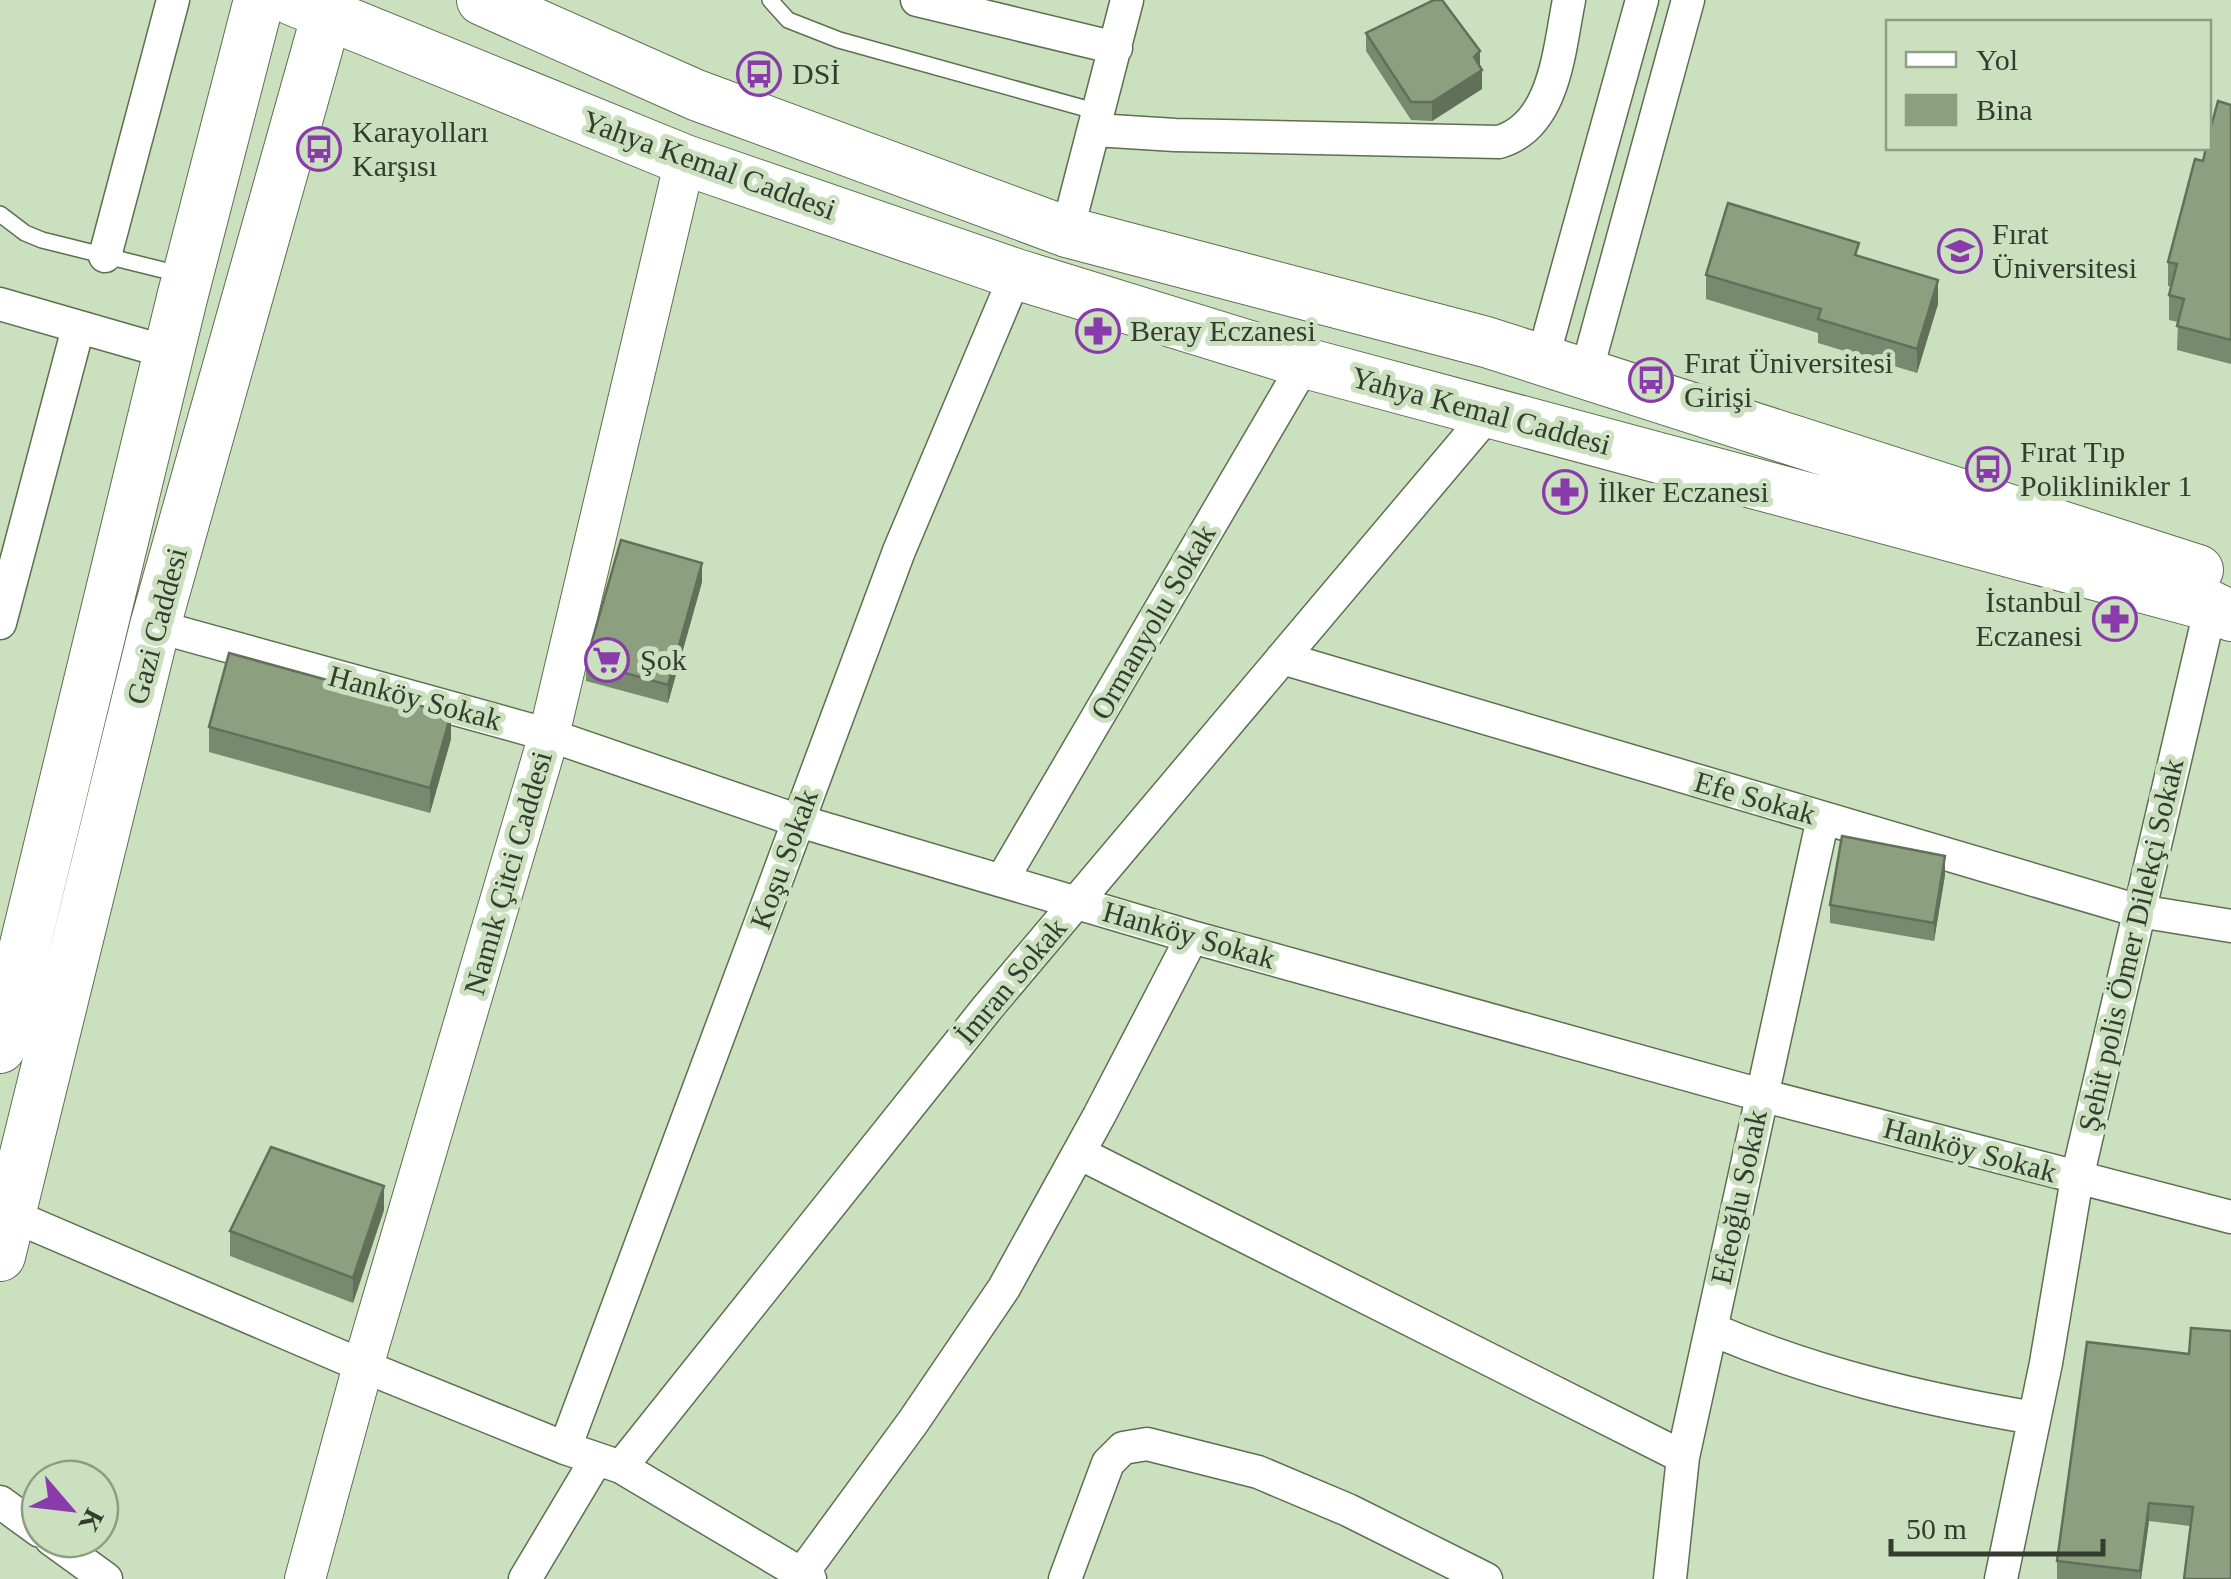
<svg xmlns="http://www.w3.org/2000/svg" width="2231" height="1579" font-family="Georgia,serif">
  <style>
    .lines { fill: none; stroke-linecap: round; stroke-linejoin: round }
    .service-casing { stroke: #5d6f51; stroke-width: 18 }
    .minor-casing { stroke: #5d6f51; stroke-width: 35 }
    .tertiary-casing { stroke: #5d6f51; stroke-width: 42 }
    .primary-casing { stroke: #5d6f51; stroke-width: 52 }
    .service { stroke: #fff; stroke-width: 15 }
    .minor { stroke: #fff; stroke-width: 32 }
    .tertiary { stroke: #fff; stroke-width: 40 }
    .primary { stroke: #fff; stroke-width: 50 }
    .wall { fill: #788a6e }
    .shaded-wall { fill: #62705a }
    .building { fill: #8ca080; stroke: #62705a; stroke-width: 2.5 }
    .labels { text-anchor: middle; stroke-width: 10; stroke-linejoin: round; paint-order: stroke }
    .poi-label { font-size: 30px; fill: #343c2f; stroke: #cae0be; text-anchor: start }
    .street-label { font-size: 30px; fill: #343c2f; stroke: #cae0be }
  </style>
  <rect width="100%" height="100%" fill="#cae0be"/>
  <g class="lines">
    <g class="service-casing">
      <path id="service" d="M 770,0 L 788,20 L 839,40 L 1098,112
        M 0,214 L 25,233 L 42,240 L 179,274"/>
    </g>
    <g class="minor-casing">
      <path id="minor" d="M 917,0 L 1116,48
        M 1095,130 L 1175,135 L 1499,142 C 1555,126 1559,50 1569,0
        M 1067,232 L 1127,0
        M 105,256 L 173,0
        M 0,304 L 170,353
        M 1542,361 L 1642,0
        M 1586,373 L 1688,0
        M 0,623 L 78,328
        M 155,626 L 549,735 L 799,821 L 1192,937 L 1761,1095 L 2231,1217
        M 1282,658 L 2139,911 L 2231,926
        M 1002,880 L 1305,363
        M 1079,1153 L 1683,1457
        M 11,1215 L 363,1366 L 565,1448 L 621,1467 L 810,1579
        M 1711,1329 C 1816,1374 1922,1399 2034,1418
        M 565,1448 L 899,551 L 1016,274
        M 621,1467 L 988,1007 L 1489,413
        M 0,1502 L 40,1531
        M 51,1539 L 106,1579
        M 525,1579 L 596,1460
        M 798,1579 L 913,1422 L 1004,1288 L 1099,1116 L 1192,937
        M 1065,1579 L 1108,1463 L 1123,1448 L 1147,1444 L 1258,1472 L 1348,1510 L 1486,1579
        M 1670,1579 L 1683,1457 L 1823,818
        M 2001,1579 L 2046,1363 L 2077,1178 L 2211,606"/>
    </g>
    <g class="tertiary-casing">
      <path id="tertiary" d="M 305,1579 L 363,1366 L 549,735 L 685,160"/>
    </g>
    <g class="primary-casing">
      <path id="primary" d="M 292,0 L 685,160 L 1016,274 L 1305,363 L 2211,606 L 2231,616
        M 482,0 L 696,95 L 1067,232 L 1486,342 L 2198,570
        M 0,1048 L 182,298 L 259,0
        M 0,1256 L 155,626 L 331,0"/>
    </g>
    <use href="#service" class="service"/>
    <use href="#minor" class="minor"/>
    <use href="#tertiary" class="tertiary"/>
    <use href="#primary" class="primary"/>
  </g>
  <path class="wall" d="M 1366,33 L 1480,65 L 1482,89 L 1432,121 L 1411,120 L 1366,51 Z
    M 2231,105 L 2231,364 L 2177,350 L 2178,322 L 2169,320 L 2169,295 L 2171,287 L 2168,286 L 2168,262 Z
    M 1859,256 L 1938,304 L 1917,373 L 1818,343 L 1818,333 L 1706,299 L 1706,275 Z
    M 702,582 L 668,703 L 586,681 L 586,662 Z
    M 209,727 L 451,739 L 430,813 L 209,752 Z
    M 1945,875 L 1934,941 L 1830,923 L 1830,905 Z
    M 384,1210 L 353,1303 L 230,1256 L 230,1231 Z
    M 2231,1331 L 2190,1526 L 2149,1521 L 2141,1579 L 2057,1579 L 2057,1561 L 2189,1354 Z"/>
  <path class="shaded-wall" d="M 1480,51 L 1480,70 L 1482,70 L 1482,89 L 1432,121 L 1432,102 Z
    M 1938,280 L 1938,304 L 1917,373 L 1917,349 Z
    M 702,563 L 702,582 L 668,703 L 668,685 Z
    M 451,714 L 451,739 L 430,813 L 430,788 Z
    M 1945,856 L 1945,875 L 1934,941 L 1934,923 Z
    M 384,1186 L 384,1210 L 353,1303 L 353,1278 Z
    M 2149,1503 L 2149,1521 L 2141,1579 L 2140,1579 Z"/>
  <path class="building" d="M 1434,0 L 1442,0 L 1480,51 L 1474,57 L 1482,70 L 1432,102 L 1411,102 L 1366,33 Z
    M 2218,101 L 2231,105 L 2231,340 L 2177,326 L 2184,299 L 2169,295 L 2177,264 L 2168,262 L 2195,159 L 2203,161 L 2206,148 L 2208,148 L 2208,138 Z
    M 1728,203 L 1859,243 L 1855,255 L 1938,280 L 1917,349 L 1818,319 L 1821,309 L 1706,275 Z
    M 621,540 L 702,563 L 668,685 L 586,662 Z
    M 229,653 L 451,714 L 430,788 L 209,727 Z
    M 1842,836 L 1945,856 L 1934,923 L 1830,905 Z
    M 271,1147 L 384,1186 L 353,1278 L 230,1231 Z
    M 2191,1328 L 2231,1331 L 2231,1579 L 2184,1579 L 2193,1507 L 2149,1503 L 2140,1571 L 2057,1561 L 2087,1342 L 2189,1354 Z"/>
  <defs>
    <g id="bus-ring" transform="scale(2.25)"><circle r="9.5" fill="#cae0be" stroke="#893bab" stroke-width="1.5"/><path d="M-5-6H5V4H4V6H2V4H-2V6H-4V4H-5ZM-3.5-4V0h7V-4ZM-3.5 1.2v1.5H-2V1.2ZM2 1.2v1.5H3.5V1.2Z" fill="#893bab"/></g>
    <g id="university-ring" transform="scale(2.25)"><circle r="9.5" fill="#cae0be" stroke="#893bab" stroke-width="1.5"/><path d="M0-5L7-2L0 1L-7-2ZM-4 1L0 2.5L4 1V4Q0 6-4 4Z" fill="#893bab"/></g>
    <g id="pharmacy-ring" transform="scale(2.25)"><circle r="9.5" fill="#cae0be" stroke="#893bab" stroke-width="1.5"/><path d="M-2-6h4v4h4v4h-4v4h-4v-4h-4v-4h4Z" fill="#893bab"/></g>
    <g id="supermarket-ring" transform="scale(2.25)"><circle r="9.5" fill="#cae0be" stroke="#893bab" stroke-width="1.5"/><path d="M-6-5.5h2.5l.6 2H6L4.5 2H-2.5L-4.4-4H-6ZM-1.5 3.2a1.3 1.3 0 1 0 .1 0ZM3 3.2a1.3 1.3 0 1 0 .1 0Z" fill="#893bab"/></g>
  </defs>
  <g fill-rule="evenodd">
    <use href="#bus-ring" x="759" y="74"/>
    <use href="#bus-ring" x="319" y="149"/>
    <use href="#university-ring" x="1960" y="251"/>
    <use href="#pharmacy-ring" x="1098" y="331"/>
    <use href="#bus-ring" x="1651" y="380"/>
    <use href="#bus-ring" x="1988" y="469"/>
    <use href="#pharmacy-ring" x="1565" y="492"/>
    <use href="#pharmacy-ring" x="2115" y="619"/>
    <use href="#supermarket-ring" x="607" y="660"/>
  </g>
  <g class="labels">
    <g class="poi-label">
      <text x="792" y="84">DSİ</text>
      <text x="352" y="142">Karayolları<tspan x="352" dy="34">Karşısı</tspan></text>
      <text x="1992" y="244">Fırat<tspan x="1992" dy="34">Üniversitesi</tspan></text>
      <text x="1130" y="341">Beray Eczanesi</text>
      <text x="1684" y="373">Fırat Üniversitesi<tspan x="1684" dy="34">Girişi</tspan></text>
      <text x="2020" y="462">Fırat Tıp<tspan x="2020" dy="34">Poliklinikler 1</tspan></text>
      <text x="1598" y="502">İlker Eczanesi</text>
      <text x="2082" y="612" text-anchor="end">İstanbul<tspan x="2082" dy="34">Eczanesi</tspan></text>
      <text x="640" y="670">Şok</text>
    </g>
    <g class="street-label">
      <text transform="translate(709 165) rotate(20)" y="10">Yahya Kemal Caddesi</text>
      <text transform="translate(1481 411) rotate(15)" y="10">Yahya Kemal Caddesi</text>
      <text transform="translate(1153 622) rotate(-60)" y="10">Ormanyolu Sokak</text>
      <text transform="translate(157 626) rotate(-75)" y="10">Gazi Caddesi</text>
      <text transform="translate(415 698) rotate(15)" y="10">Hanköy Sokak</text>
      <text transform="translate(1755 798) rotate(16)" y="10">Efe Sokak</text>
      <text transform="translate(784 859) rotate(-70)" y="10">Koşu Sokak</text>
      <text transform="translate(508 873) rotate(-74)" y="10">Namık Çitci Caddesi</text>
      <text transform="translate(1189 935) rotate(16)" y="10">Hanköy Sokak</text>
      <text transform="translate(2131 945) rotate(-77)" y="10">Şehit polis Ömer Dilekçi Sokak</text>
      <text transform="translate(1011 981) rotate(-50)" y="10">İmran Sokak</text>
      <text transform="translate(1970 1150) rotate(15)" y="10">Hanköy Sokak</text>
      <text transform="translate(1739 1197) rotate(-78)" y="10">Efeoğlu Sokak</text>
    </g>
  </g>
  <rect x="1886" y="20" width="325" height="130" fill="#cae0be" stroke="#8e9e85" stroke-width="2.5"/>
  <rect x="1906" y="52" width="50" height="15" fill="#ffffff" stroke="#8e9e85" stroke-width="2.5"/>
  <text x="1976" y="70" font-size="30" fill="#343c2f">Yol</text>
  <rect x="1906" y="95" width="50" height="30" fill="#8ca080" stroke="#8e9e85" stroke-width="2.5"/>
  <text x="1976" y="120" font-size="30" fill="#343c2f">Bina</text>
  <g transform="translate(70 1509) rotate(118)"><circle r="48" fill="#cae0be" stroke="#8e9e85" stroke-width="2.5"/>
  <path d="M0-8L18 38L0 25L-18 38Z" fill="#893bab"/>
  <text y="-15" font-size="28" font-weight="bold" text-anchor="middle" fill="#343c2f">K</text>
  </g>
  <path d="M1891 1539v15h212v-15" fill="none" stroke="#343c2f" stroke-width="5"/>
  <text x="1906" y="1539" font-size="30" fill="#343c2f" stroke="#cae0be" stroke-width="8" paint-order="stroke">50 m</text>
</svg>
